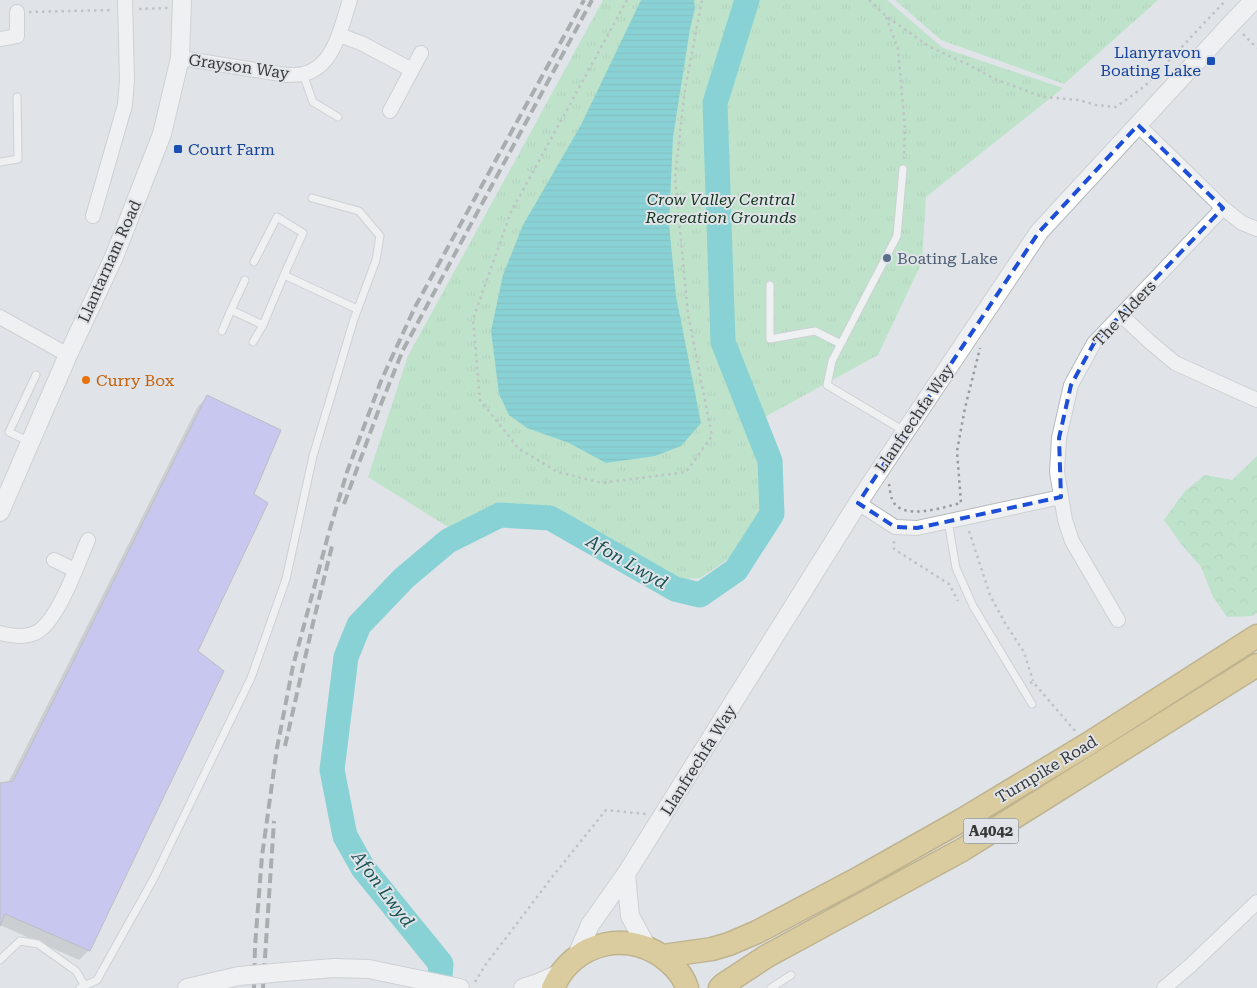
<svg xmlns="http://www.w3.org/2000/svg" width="1257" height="988" font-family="'Roboto Serif',serif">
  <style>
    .grass { fill: url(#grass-tufts) }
    .forest { fill: url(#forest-crowns) }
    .water { fill: url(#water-rules) }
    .shadow { fill: #0003 }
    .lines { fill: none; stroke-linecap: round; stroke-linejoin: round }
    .river { stroke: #1dbcbe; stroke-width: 25 }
    .building { fill: #a9a4f8; stroke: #8f8f94 }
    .service-casing { stroke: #b5babd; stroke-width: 9 }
    .minor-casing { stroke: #b5babd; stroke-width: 16 }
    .tertiary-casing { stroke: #b5babd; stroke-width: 20 }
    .trunk-casing { stroke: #977a26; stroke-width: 25 }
    .path { stroke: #989b9d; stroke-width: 2.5; stroke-dasharray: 2.5 4; stroke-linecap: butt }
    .service { stroke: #fff; stroke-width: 7 }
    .minor { stroke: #fff; stroke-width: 14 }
    .tertiary { stroke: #fff; stroke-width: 18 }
    .trunk { stroke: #d4b048; stroke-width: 22 }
    .rail { stroke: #686b6c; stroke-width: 4; stroke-dasharray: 10 5; stroke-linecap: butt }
    .tertiary-bridge-casing { stroke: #b5babd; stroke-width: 20; stroke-linecap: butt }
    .tertiary-bridge { stroke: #fff; stroke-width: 18 }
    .marked { fill: none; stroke: #1d4ed8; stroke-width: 4; stroke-dasharray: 10 6; stroke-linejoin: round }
    .transit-dot { fill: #1a4fb4; stroke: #e0e4e8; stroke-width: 2 }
    .service-dot { fill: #5c6f8a; stroke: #e0e4e8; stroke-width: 2 }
    .food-dot { fill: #e8710a; stroke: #e0e4e8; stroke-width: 2 }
    .labels { text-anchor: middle; stroke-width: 4; stroke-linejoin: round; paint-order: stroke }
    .shield { fill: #e0e4e8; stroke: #6a6c6e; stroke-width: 1 }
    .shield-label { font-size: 15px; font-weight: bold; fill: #37393a }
    .transit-label { font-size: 16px; fill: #164399; stroke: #e0e4e8; text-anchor: end }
    .street-label { font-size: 16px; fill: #37393a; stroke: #e0e4e8 }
    .park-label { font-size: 16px; font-style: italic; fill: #14361e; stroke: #e0e4e8 }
    .service-label { font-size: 16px; fill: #4e5e75; stroke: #e0e4e8; text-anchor: start }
    .food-label { font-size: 16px; fill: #c56008; stroke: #e0e4e8; text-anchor: start }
    .water-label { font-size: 18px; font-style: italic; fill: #195455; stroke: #e0e4e8 }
  </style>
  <defs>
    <pattern id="grass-tufts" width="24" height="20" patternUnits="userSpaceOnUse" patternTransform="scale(1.25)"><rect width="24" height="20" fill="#94e2a6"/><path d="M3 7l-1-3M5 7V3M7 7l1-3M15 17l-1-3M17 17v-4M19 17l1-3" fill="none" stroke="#80c390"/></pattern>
    <pattern id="forest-crowns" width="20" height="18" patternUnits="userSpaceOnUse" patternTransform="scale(1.25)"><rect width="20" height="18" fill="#94e2a6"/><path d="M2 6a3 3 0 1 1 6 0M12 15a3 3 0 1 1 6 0" fill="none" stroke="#80c390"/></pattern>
    <pattern id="water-rules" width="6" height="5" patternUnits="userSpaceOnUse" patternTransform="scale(1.25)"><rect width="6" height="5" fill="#1dbcbe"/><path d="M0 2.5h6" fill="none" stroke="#1a9a9b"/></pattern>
  </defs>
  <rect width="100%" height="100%" fill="#e0e4e8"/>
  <path class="grass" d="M 603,0 L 887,0 L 943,48 L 1063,88 L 926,197 L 922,262 L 878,355 L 750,425 L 766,466 L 767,511 L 736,554 L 700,578 L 673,580 L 564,514 L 500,502 L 448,527 L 368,477 L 408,356 Z
    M 895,0 L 1158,0 L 1064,84 L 941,40 Z"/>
  <path class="forest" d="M 1257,456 L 1257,613 L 1252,616 L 1227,617 L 1213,597 L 1201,567 L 1181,544 L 1164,520 L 1185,491 L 1205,475 L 1232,480 Z"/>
  <path class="water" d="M 641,0 L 694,0 L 695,8 L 690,29 L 673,137 L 669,224 L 676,296 L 701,423 L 681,446 L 655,456 L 606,463 L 569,443 L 527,428 L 509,415 L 499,394 L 491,331 L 503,275 L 523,225 L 581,125 Z"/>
  <path class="shadow" d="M 208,397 L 253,494 L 89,950 L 79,960 L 0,925 L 0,784 L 8,783 L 198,406 Z"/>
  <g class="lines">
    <path class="river" d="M 439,988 L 441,964 L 363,868 L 345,836 L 332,770 L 346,657 L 359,625 L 404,578 L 448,541 L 500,515 L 550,518 L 675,589 L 700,595 L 736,570 L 772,514 L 770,461 L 723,342 L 715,103 L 747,0"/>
  </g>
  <path class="building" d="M 207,395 L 281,430 L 254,494 L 268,503 L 198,651 L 224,671 L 90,951 L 5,914 L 0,926 L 0,783 L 13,781 Z"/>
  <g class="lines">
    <g class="service-casing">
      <path id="service" d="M 303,74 L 313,102 L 338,117
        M 0,162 L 18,159 L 17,97
        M 903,169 L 897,236 L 832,361 L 827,385 L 904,431
        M 254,262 L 277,217 L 303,233 L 284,275
        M 245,280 L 231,310 L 263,325 L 284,275 L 357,309
        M 770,285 L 770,339 L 815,331 L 841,344
        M 222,331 L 231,310
        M 253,342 L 263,325
        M 30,442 L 9,432 L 36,375
        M 948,521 L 956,568 L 973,606 L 1032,704
        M 0,960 L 7,953 L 20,941 L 38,944 L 76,971 L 85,986
        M 80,988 L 97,980 L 154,878 L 251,678 L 286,579 L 313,456 L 354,319 L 376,260 L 380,236 L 359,211 L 312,198
        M 771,988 L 791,975"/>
    </g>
    <g class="minor-casing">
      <path id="minor" d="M 339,35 L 361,43 L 412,70
        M 0,39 L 17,36 L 17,12
        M 180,58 L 287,75 C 292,75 298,75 303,74 C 335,67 341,26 350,0
        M 390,111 L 421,53
        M 1138,125 L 1223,208 L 1242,223 L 1257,229
        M 93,216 L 125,105 L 127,80 L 125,0
        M 1121,315 L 1150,342 L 1175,363 L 1257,400
        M 0,317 L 68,355
        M 858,503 L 895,527 L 917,528 L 1061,497
        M 54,560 L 75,570
        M 1118,620 L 1072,541 L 1065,520 L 1057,472 L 1059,438 L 1071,385 L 1094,343 L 1223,208
        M 0,633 C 11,636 24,638 35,633 C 57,624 78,563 88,540
        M 1164,988 L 1191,965 L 1257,902"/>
    </g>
    <g class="tertiary-casing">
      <path id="tertiary" d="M 0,512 L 68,355 L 114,257 L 162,134 L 180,58 L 182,0
        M 626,874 L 630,916 L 647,947
        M 576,957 L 590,925 L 626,874 L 858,503 L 905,432 L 1039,232 L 1231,24 L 1254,0
        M 284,972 L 334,968 L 369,969 L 460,988
        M 187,988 L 239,976
        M 523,988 L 538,983 L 561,973"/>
    </g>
    <g class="trunk-casing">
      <path id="trunk" d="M 663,956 L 712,949 L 729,944 L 757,932 L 861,877 L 962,820 L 1088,744 L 1257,636
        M 553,988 C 573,940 633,928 670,963 C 678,970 684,978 687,988
        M 720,988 L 723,985 L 767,956 L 962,850 L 1257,665"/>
    </g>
    <path class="path" d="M 627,0 L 511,212 L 473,319 L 480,400 L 519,449 L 558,472 L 602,483 L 686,472 L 712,436 L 688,314 L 675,178 L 685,89 L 702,0
      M 869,0 L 886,16 L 930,47 L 969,65 L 995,79 L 1043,97 L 1079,100 L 1096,105 L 1116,107 L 1145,86 L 1226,0
      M 139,9 L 168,8
      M 29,12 L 113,10
      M 886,17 L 898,49 L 905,128 L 904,159
      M 1243,34 L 1257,48
      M 889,484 C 890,488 890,495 892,499 C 900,522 944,507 961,503 L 957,451 L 965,408 L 980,348
      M 969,531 L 990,595 L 1005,623 L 1024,652 L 1033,681
      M 894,541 L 894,549 L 949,584 L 958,601
      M 1030,683 L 1033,682 L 1076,732
      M 475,982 L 486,964 L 553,876 L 606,810 L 646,814"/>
    <use href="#service" class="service"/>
    <use href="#minor" class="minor"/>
    <use href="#tertiary" class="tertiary"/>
    <use href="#trunk" class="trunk"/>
    <path class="rail" d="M 344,504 L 379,409 L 403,350 L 592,0
      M 285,746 L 313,623 L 333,542
      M 254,988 L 255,946 L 262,856 L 277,748 L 293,666 L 329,532 L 347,472 L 381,381 L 415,307 L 584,0
      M 263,988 L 274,821"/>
    <g class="tertiary-bridge-casing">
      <path id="tertiary-bridge" d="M 239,976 L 284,972"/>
    </g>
    <use href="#tertiary-bridge" class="tertiary-bridge"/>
  </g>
  <path d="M0 0H1257V988H0ZM 1138,125 L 1223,208 L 1094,343 L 1071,385 L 1059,438 L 1061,497 L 917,528 L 895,527 L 858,503 L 1039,232 Z" fill="#e0e4e8" fill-opacity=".55" fill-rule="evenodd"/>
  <path class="marked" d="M 1138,125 L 1223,208 L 1094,343 L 1071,385 L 1059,438 L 1061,497 L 917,528 L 895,527 L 858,503 L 1039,232 Z"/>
  <g class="transit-dot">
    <rect x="1206" y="56" width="10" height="10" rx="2.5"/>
    <rect x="173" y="144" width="10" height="10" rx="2.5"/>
  </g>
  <circle class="service-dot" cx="887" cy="258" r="5"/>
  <circle class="food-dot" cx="86" cy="380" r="5"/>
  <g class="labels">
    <rect class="shield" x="963.5" y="818.5" width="55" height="25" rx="4"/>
    <g class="shield-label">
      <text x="991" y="836">A4042</text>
    </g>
    <g class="transit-label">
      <text x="1201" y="58">Llanyravon<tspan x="1201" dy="18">Boating Lake</tspan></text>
      <text x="188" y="155" text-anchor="start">Court Farm</text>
    </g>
    <g class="street-label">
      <text transform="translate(239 66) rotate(8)" y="6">Grayson Way</text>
      <text transform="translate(109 261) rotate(-66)" y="6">Llantarnam Road</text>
      <text transform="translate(1124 313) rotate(-47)" y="6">The Alders</text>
      <text transform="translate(914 418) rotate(-56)" y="6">Llanfrechfa Way</text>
      <text transform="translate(698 760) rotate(-58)" y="6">Llanfrechfa Way</text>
      <text transform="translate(1046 769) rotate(-31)" y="6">Turnpike Road</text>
    </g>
    <g class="park-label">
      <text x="721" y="205">Crow Valley Central<tspan x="721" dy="18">Recreation Grounds</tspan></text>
    </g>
    <g class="service-label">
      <text x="897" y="264">Boating Lake</text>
    </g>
    <g class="food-label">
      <text x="96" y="386">Curry Box</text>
    </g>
    <g class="water-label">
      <text transform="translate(627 562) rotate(30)" y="6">Afon Lwyd</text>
      <text transform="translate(383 889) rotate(53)" y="6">Afon Lwyd</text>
    </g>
  </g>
</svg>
